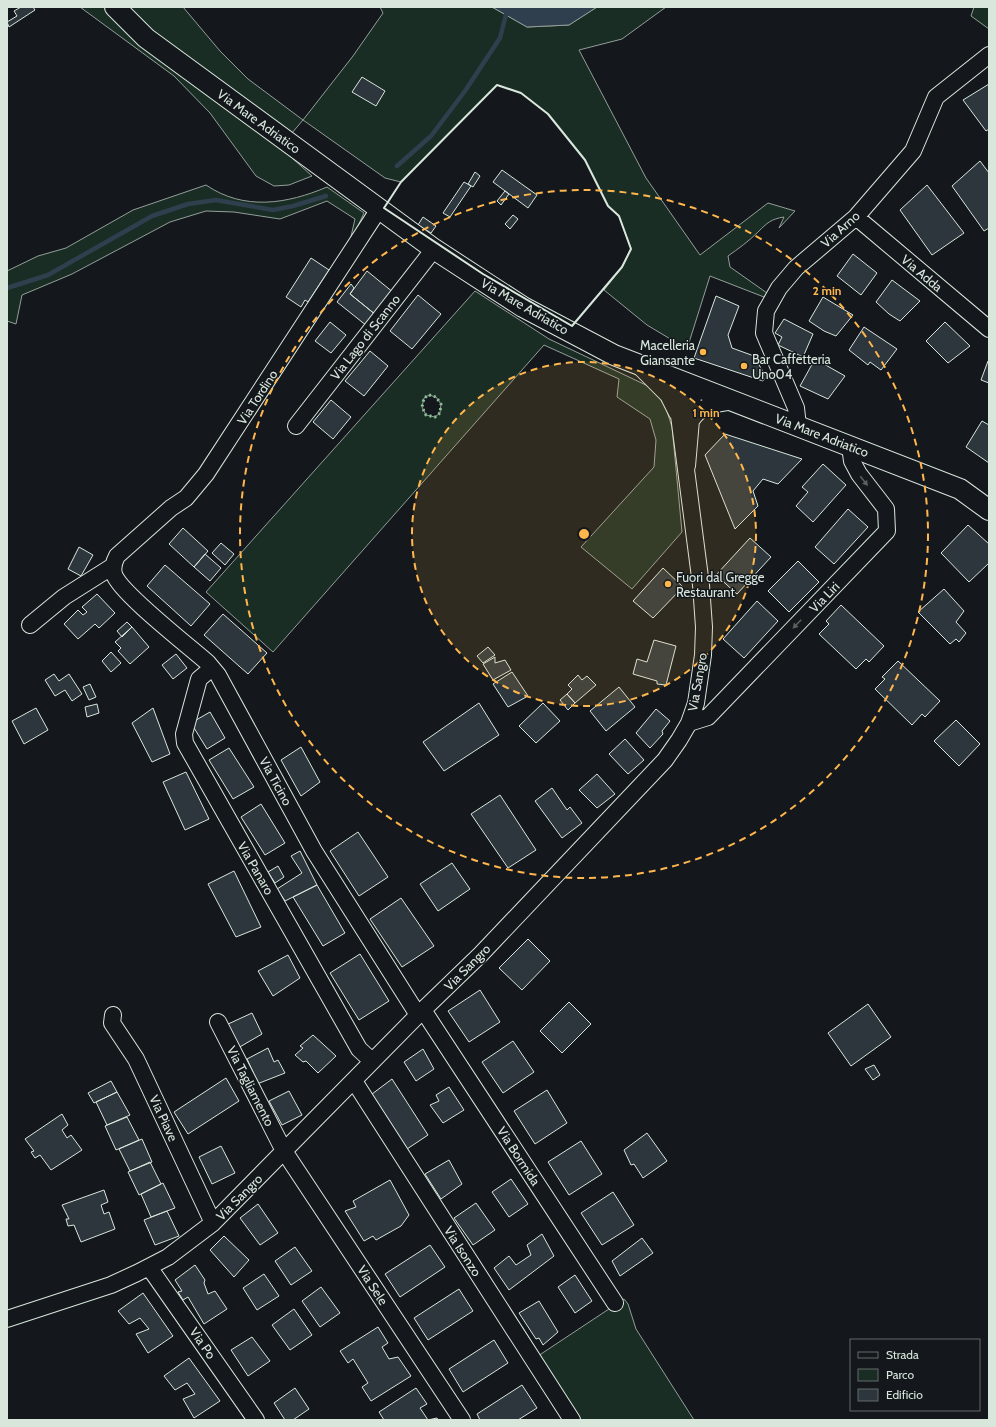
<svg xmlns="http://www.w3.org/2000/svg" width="996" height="1427" font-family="Cabin,sans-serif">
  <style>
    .green { fill: #1a2d24; stroke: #939e99; fill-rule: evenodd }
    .water { fill: #2f3f4d; stroke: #939e99 }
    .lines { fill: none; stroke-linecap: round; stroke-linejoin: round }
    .stream { stroke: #2f3f4d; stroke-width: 4.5 }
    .building { fill: #2c363c; stroke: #d8e6dc }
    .minor-casing { stroke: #d8e6dc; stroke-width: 18 }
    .major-casing { stroke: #d8e6dc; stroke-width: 22 }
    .minor { stroke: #14181c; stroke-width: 16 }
    .major { stroke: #14181c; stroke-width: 20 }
    .hedge { stroke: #8ac095; stroke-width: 3; stroke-dasharray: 2 3; stroke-linecap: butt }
    .wall { stroke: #d8e6dc; stroke-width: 2 }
    .oneway { fill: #59605f }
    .ring { fill: none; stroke: #ffb74d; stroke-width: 2; stroke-dasharray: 7 5 }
    .poi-dot { fill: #ffb74d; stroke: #14181c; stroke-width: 1.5 }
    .labels { text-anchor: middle; stroke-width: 3; stroke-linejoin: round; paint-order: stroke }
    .street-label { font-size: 13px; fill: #d8e6dc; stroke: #14181c }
    .poi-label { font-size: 13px; fill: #d8e6dc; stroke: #14181c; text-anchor: start }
    .centre { fill: #ffb74d; stroke: #14181c; stroke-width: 2 }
    .ring-label { font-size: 12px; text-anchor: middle; font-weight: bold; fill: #ffb74d; stroke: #14181c; stroke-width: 3; stroke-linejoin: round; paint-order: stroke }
  </style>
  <rect width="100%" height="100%" fill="#14181c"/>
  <path class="green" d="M 80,7 L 183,7 L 220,51 L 248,79 L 303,120 L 353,56 L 383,13 L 380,7 L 492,7 L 527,27 L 569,25 L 597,7 L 666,7 L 622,39 L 579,50 L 646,178 L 700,255 L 768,203 L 795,211 L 779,228 L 784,217 C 771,219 767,223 758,232 C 749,241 738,249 728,256 L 730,267 L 767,293 L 764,297 L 710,276 L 687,349 L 647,325 L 604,290 L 622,267 L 631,248 L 619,217 L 608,206 L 585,160 L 548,114 L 521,93 L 497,85 L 401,182 L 385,178 L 303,120 L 280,147 L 312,176 L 289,185 L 274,186 L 256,176 L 210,113 L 174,76 Z
    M 974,7 L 989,7 L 989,29 L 971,16 Z
    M 206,185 C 244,211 287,204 327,187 L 364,213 L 349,245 L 355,219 L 327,201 L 280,219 L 234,212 L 206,211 L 170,222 L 72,274 L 22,295 L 16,324 L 7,321 L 7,271 L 38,256 L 66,248 L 133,210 Z
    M 475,291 L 549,339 L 650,387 L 665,405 L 672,427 L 682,532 L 632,589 L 581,547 L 654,467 L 656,440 L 650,419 L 617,397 L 619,379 L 544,345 L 273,652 L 206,592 ZM 429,395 L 436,397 L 441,404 L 440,413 L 435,417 L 426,415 L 422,407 L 424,398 Z
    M 624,1299 L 628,1304 L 636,1329 L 694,1420 L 580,1420 L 538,1356 Z"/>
  <path class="water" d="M 492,7 L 597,7 L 569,25 L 527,27 Z"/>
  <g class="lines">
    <path class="stream" d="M 397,166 L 431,136 L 465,91 L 500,38 L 508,7
      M 7,288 L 48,275 L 152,216 L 188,204 L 216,200 L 273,210 L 293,206 L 326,196"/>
  </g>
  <path class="building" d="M 21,7 L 33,7 L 35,10 L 9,27 L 7,22 L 17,16 L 14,11 Z
    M 362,77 L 385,91 L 376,106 L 352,92 Z
    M 989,84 L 989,129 L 986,131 L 963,100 Z
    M 980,161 L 989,173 L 989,228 L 984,231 L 952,186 Z
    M 502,170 L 537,195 L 528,208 L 493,182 Z
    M 475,172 L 480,176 L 473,187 L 468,184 Z
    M 464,182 L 471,186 L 450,217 L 443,213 Z
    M 927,185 L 964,233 L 932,255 L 900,210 Z
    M 505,191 L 509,194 L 501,205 L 497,201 Z
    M 513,215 L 518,219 L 510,229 L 505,224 Z
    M 423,217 L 436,226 L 431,233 L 418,225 Z
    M 853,254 L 877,273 L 861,295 L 837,276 Z
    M 311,258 L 329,270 L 308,302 L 305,300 L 301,307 L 286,297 Z
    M 367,271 L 394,293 L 376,315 L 350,294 Z
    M 892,280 L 920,301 L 900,321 L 889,314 L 876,302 Z
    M 351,284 L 354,288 L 350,294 L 376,315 L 367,326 L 337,302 Z
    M 418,295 L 441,314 L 412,349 L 390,331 Z
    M 716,296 L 739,306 L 728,335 L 732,348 L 754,356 L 766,377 L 763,381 L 694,358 Z
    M 823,297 L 853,315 L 836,336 L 824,331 L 809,321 Z
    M 784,319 L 813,334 L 803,357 L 778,345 L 782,337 L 775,333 Z
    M 330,322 L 346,335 L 331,353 L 315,341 Z
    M 945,322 L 970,346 L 948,363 L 926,341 Z
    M 864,327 L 897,349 L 881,370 L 870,362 L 868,365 L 849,350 Z
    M 370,351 L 388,366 L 364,396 L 345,381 Z
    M 815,359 L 845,376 L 828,399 L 800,386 Z
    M 988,361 L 989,361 L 989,383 L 981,380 Z
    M 331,400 L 351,417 L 333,439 L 313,422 Z
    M 982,421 L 989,425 L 989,463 L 966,447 Z
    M 725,434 L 802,459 L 778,484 L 763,479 L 753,491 L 758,506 L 735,529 L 705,455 Z
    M 823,464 L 846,485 L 813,522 L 796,506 L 808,492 L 802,487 Z
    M 848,509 L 868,527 L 834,564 L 815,547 Z
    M 968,525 L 989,544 L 989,563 L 969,582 L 941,553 Z
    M 183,528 L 208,551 L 194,567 L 169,544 Z
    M 750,538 L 771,557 L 737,594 L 716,575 Z
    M 221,543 L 234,554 L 225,565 L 212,553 Z
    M 79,547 L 93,555 L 81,576 L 68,569 Z
    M 205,554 L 221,568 L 210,581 L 194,567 Z
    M 798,561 L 819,582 L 789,612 L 768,591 Z
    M 165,565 L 210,604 L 191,626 L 147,586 Z
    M 663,568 L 683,587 L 653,618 L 633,601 Z
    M 944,589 L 964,611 L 956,622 L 966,633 L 959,642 L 956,639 L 950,644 L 918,612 Z
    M 97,594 L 115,613 L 99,628 L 95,624 L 78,639 L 64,624 L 78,610 L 83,615 L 87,612 L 82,607 Z
    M 757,601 L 778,621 L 744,658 L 723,639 Z
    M 841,605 L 884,646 L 869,662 L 866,659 L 856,669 L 819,634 L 829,624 L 826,621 Z
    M 223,614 L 267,653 L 248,674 L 204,635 Z
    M 127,622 L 132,627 L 122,637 L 117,631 Z
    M 132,627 L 149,647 L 130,664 L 118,651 L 121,648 L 115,642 Z
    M 654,640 L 676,646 L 666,685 L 657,684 L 657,681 L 633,674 L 637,659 L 647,662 Z
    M 488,647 L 495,655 L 483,663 L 477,656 Z
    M 111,652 L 121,663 L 111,672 L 102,661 Z
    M 176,654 L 187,668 L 173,679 L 162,665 Z
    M 495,657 L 495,663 L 505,660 L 511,670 L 493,680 L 483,664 Z
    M 898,661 L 940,701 L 925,717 L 922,714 L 912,725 L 875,689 L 885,679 L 882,677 Z
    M 512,672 L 528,696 L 508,707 L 493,684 Z
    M 54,674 L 59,681 L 69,674 L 82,694 L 72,701 L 65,690 L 55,696 L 45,680 Z
    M 578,675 L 582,680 L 587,676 L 596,685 L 575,703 L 567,694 L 572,689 L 568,685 Z
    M 90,684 L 96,697 L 89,700 L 83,687 Z
    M 619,687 L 635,707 L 606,731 L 590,711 Z
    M 567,694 L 575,703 L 568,710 L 560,700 Z
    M 479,703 L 499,735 L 444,771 L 423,742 Z
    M 543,703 L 560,721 L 536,743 L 519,726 Z
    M 97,704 L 99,713 L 87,717 L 85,707 Z
    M 36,708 L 48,730 L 24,744 L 12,721 Z
    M 153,708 L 170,754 L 152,762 L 132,723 Z
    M 656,709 L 670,721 L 662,731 L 663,734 L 650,748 L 636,733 Z
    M 210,712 L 225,738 L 207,749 L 191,723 Z
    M 956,720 L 980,744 L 959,766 L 934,741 Z
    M 625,739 L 644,760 L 628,774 L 609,754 Z
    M 301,747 L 320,782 L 301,796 L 281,760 Z
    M 229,748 L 254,787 L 233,799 L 209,760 Z
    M 186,772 L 209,819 L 185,830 L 163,782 Z
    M 597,774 L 615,794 L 597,808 L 579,790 Z
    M 552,788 L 567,810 L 570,807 L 582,823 L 562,838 L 535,801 Z
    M 500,795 L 536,850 L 508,868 L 471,814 Z
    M 261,804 L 285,843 L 265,855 L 241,817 Z
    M 358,832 L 388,877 L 359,896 L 330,851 Z
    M 300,851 L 317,885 L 285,901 L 277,889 L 302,873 L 291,856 Z
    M 452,863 L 470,889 L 438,911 L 420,884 Z
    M 278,866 L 284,877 L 275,883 L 268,872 Z
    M 234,871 L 261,927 L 236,937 L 208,884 Z
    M 317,885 L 345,933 L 323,946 L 293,897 Z
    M 401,898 L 434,946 L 402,967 L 370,919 Z
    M 528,939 L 550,961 L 522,990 L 499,968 Z
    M 360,954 L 389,1001 L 359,1020 L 330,973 Z
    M 288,955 L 300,978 L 273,996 L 258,971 Z
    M 480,990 L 500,1022 L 469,1042 L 448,1011 Z
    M 569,1002 L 591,1024 L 562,1053 L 540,1031 Z
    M 868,1004 L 891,1037 L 851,1066 L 828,1033 Z
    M 252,1013 L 262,1034 L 238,1048 L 226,1025 Z
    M 313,1035 L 336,1056 L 318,1073 L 306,1061 L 303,1062 L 295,1055 L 303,1048 L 300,1046 Z
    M 513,1041 L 534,1072 L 503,1093 L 482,1062 Z
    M 268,1048 L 274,1062 L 278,1060 L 285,1073 L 257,1084 L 250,1073 L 253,1072 L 247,1059 Z
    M 423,1049 L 434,1069 L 416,1081 L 404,1062 Z
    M 874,1065 L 880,1075 L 873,1080 L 865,1069 Z
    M 226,1078 L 239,1101 L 188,1134 L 174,1112 Z
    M 392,1079 L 428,1135 L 407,1149 L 372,1094 Z
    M 111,1081 L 117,1092 L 94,1103 L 88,1093 Z
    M 449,1087 L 464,1110 L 443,1123 L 430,1105 L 439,1101 L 436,1095 Z
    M 547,1090 L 567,1123 L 535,1144 L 514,1111 Z
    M 289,1091 L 302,1115 L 282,1125 L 269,1101 Z
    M 117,1092 L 130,1115 L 107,1125 L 96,1102 Z
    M 62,1114 L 68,1125 L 62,1130 L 67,1138 L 71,1135 L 82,1150 L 51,1170 L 40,1155 L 35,1158 L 31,1152 L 34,1151 L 25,1139 Z
    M 127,1117 L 139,1140 L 116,1150 L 105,1126 Z
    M 647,1133 L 667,1161 L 643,1178 L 634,1164 L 631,1165 L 624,1150 Z
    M 142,1139 L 152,1162 L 130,1171 L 119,1149 Z
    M 581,1141 L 602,1174 L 569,1195 L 548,1162 Z
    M 221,1146 L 235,1173 L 212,1184 L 199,1157 Z
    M 449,1160 L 462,1184 L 441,1199 L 425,1174 Z
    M 150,1162 L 161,1184 L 139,1195 L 128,1172 Z
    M 511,1179 L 528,1204 L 509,1217 L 492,1192 Z
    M 390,1180 L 409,1215 L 401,1226 L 376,1240 L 373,1236 L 364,1241 L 345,1211 L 356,1207 L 353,1201 Z
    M 163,1183 L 175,1208 L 151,1217 L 141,1194 Z
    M 104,1190 L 108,1202 L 101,1205 L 104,1214 L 109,1212 L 115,1229 L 81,1242 L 74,1225 L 68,1226 L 66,1219 L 69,1219 L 62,1205 Z
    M 613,1192 L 634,1225 L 602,1245 L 581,1213 Z
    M 476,1203 L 495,1230 L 473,1245 L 454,1218 Z
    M 258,1204 L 278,1233 L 260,1245 L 240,1218 Z
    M 167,1211 L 179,1236 L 155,1245 L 144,1220 Z
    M 542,1234 L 554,1256 L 509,1290 L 494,1268 L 509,1256 L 516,1265 L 531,1255 L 527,1245 Z
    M 224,1236 L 249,1260 L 234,1277 L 210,1250 Z
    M 642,1238 L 653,1253 L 620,1276 L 612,1261 Z
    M 430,1245 L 445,1267 L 400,1297 L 385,1274 Z
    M 295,1247 L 312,1271 L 291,1285 L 275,1261 Z
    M 195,1265 L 205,1280 L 204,1283 L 208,1294 L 215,1291 L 227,1309 L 204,1324 L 188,1297 L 183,1300 L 178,1292 L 182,1291 L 175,1280 Z
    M 264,1274 L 279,1296 L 257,1310 L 243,1288 Z
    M 575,1275 L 592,1301 L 575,1313 L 558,1287 Z
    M 321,1287 L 340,1313 L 320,1327 L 302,1301 Z
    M 459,1289 L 473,1311 L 428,1340 L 414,1318 Z
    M 143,1293 L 173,1336 L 148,1353 L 136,1334 L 149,1329 L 140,1318 L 129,1324 L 118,1311 Z
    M 539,1301 L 558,1332 L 543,1345 L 539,1338 L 536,1339 L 519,1313 Z
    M 294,1309 L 312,1335 L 290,1350 L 272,1325 Z
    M 378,1327 L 388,1343 L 382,1347 L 389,1359 L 398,1357 L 411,1376 L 371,1401 L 362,1387 L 368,1383 L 353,1359 L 348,1363 L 340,1351 Z
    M 252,1337 L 270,1361 L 248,1376 L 231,1350 Z
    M 494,1340 L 508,1363 L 463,1392 L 449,1369 Z
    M 189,1358 L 220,1401 L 194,1418 L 183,1399 L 195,1394 L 187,1383 L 175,1390 L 164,1376 Z
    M 522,1385 L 537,1408 L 518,1420 L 480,1420 L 477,1414 Z
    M 295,1388 L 309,1409 L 293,1420 L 285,1420 L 274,1403 Z
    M 416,1388 L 427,1404 L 420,1408 L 428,1420 L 437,1418 L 438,1420 L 384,1420 L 379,1412 Z"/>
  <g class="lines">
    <g class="minor-casing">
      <path id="minor" d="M 379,209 L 206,474 L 186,498 L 171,508 L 117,556 C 114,562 112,567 114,574 C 119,592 190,647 208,663 L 218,675 L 314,851 L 418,1015
        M 856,217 L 989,329
        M 641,368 L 668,395 L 677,413
        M 691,421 C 701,404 716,404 734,401
        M 296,426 L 434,249
        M 798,426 L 796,408 L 764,333 L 766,311 L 779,288 L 796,268 L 856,217 L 913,151 L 936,97 L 989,55
        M 30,625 L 64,597 L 113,566
        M 212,668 L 199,679 L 184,734 L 185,743 L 359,1049 L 372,1061
        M 689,723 L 708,717 L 887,531 L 886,509 L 859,474 L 852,461 L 850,446
        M 423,1010 L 615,1303
        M 113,1015 L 112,1023 L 136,1059 L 213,1223
        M 218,1022 L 284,1151 L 462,1420
        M 354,1081 L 572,1420
        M 149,1267 L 256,1420
        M 7,1319 L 111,1285 L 137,1273 L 168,1257 L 213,1223 L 423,1010 L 481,954 L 665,760 L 679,740 L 689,723 L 696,703 L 703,655 L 704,627 L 701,585 L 677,400 L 684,382 L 693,397 L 687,466"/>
    </g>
    <g class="major-casing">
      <path id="major" d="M 115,7 L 146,38 L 434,249 L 523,307 L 614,355 L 960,489 L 989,510"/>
    </g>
    <use href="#minor" class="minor"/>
    <use href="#major" class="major"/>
    <path class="hedge" d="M 429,395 L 436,397 L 441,404 L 440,413 L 435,417 L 426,415 L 422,407 L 424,398 Z"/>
    <path class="wall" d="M 497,85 L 521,93 L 548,114 L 585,160 L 608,206 L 619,216 L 631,249 L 622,267 L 572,326 L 483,274 L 384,208 L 401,182 Z"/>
  </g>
  <defs><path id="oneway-solid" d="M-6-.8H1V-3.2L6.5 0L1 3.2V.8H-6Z"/></defs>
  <g class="oneway">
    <use href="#oneway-solid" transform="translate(864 481) rotate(52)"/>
    <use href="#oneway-solid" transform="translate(797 624) rotate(134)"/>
  </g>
  <circle cx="584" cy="534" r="172" fill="#ffb74d" fill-opacity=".12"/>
  <g class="ring">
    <circle cx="584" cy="534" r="172"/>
    <circle cx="584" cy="534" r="344"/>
  </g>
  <g class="poi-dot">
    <circle cx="703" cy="352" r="4"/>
    <circle cx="744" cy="366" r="4"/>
    <circle cx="668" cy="584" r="4"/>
  </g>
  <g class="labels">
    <g class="street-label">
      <text transform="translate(259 121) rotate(36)" y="5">Via Mare Adriatico</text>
      <text transform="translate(840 229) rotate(-42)" y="5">Via Arno</text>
      <text transform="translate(922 273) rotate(40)" y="5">Via Adda</text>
      <text transform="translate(525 306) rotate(30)" y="5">Via Mare Adriatico</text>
      <text transform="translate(365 337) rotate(-52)" y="5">Via Lago di Scanno</text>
      <text transform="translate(257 397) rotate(-57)" y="5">Via Tordino</text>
      <text transform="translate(822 435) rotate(21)" y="5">Via Mare Adriatico</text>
      <text transform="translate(824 597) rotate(-46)" y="5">Via Liri</text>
      <text transform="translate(697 682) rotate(-80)" y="5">Via Sangro</text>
      <text transform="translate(276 781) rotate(61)" y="5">Via Ticino</text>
      <text transform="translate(256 868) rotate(60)" y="5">Via Panaro</text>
      <text transform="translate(467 967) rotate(-45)" y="5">Via Sangro</text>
      <text transform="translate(251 1086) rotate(63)" y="5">Via Tagliamento</text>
      <text transform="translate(164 1118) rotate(65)" y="5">Via Piave</text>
      <text transform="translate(519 1156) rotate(57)" y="5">Via Bormida</text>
      <text transform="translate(239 1197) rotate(-45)" y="5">Via Sangro</text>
      <text transform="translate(463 1251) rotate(57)" y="5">Via Isonzo</text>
      <text transform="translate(373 1285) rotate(57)" y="5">Via Sele</text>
      <text transform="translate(203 1343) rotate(55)" y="5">Via Po</text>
    </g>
    <g class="poi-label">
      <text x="695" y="350" text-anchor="end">Macelleria<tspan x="695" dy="15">Giansante</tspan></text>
      <text x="752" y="364">Bar Caffetteria<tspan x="752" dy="15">Uno04</tspan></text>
      <text x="676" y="582">Fuori dal Gregge<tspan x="676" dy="15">Restaurant</tspan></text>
    </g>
  </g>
  <circle cx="584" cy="534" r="6" class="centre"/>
  <g class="ring-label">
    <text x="827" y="295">2 min</text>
    <text x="706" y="417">1 min</text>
  </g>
  <rect width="996" height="1427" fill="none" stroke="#d8e6dc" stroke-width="16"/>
  <rect x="850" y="1339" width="130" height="72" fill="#14181c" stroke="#626a69"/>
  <rect x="858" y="1352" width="20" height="6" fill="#14181c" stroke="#626a69"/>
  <text x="886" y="1359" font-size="12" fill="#d8e6dc">Strada</text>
  <rect x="858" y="1369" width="20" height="12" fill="#1a2d24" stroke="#626a69"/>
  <text x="886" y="1379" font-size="12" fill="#d8e6dc">Parco</text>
  <rect x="858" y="1389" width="20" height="12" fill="#2c363c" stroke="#626a69"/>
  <text x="886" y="1399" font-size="12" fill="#d8e6dc">Edificio</text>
</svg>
